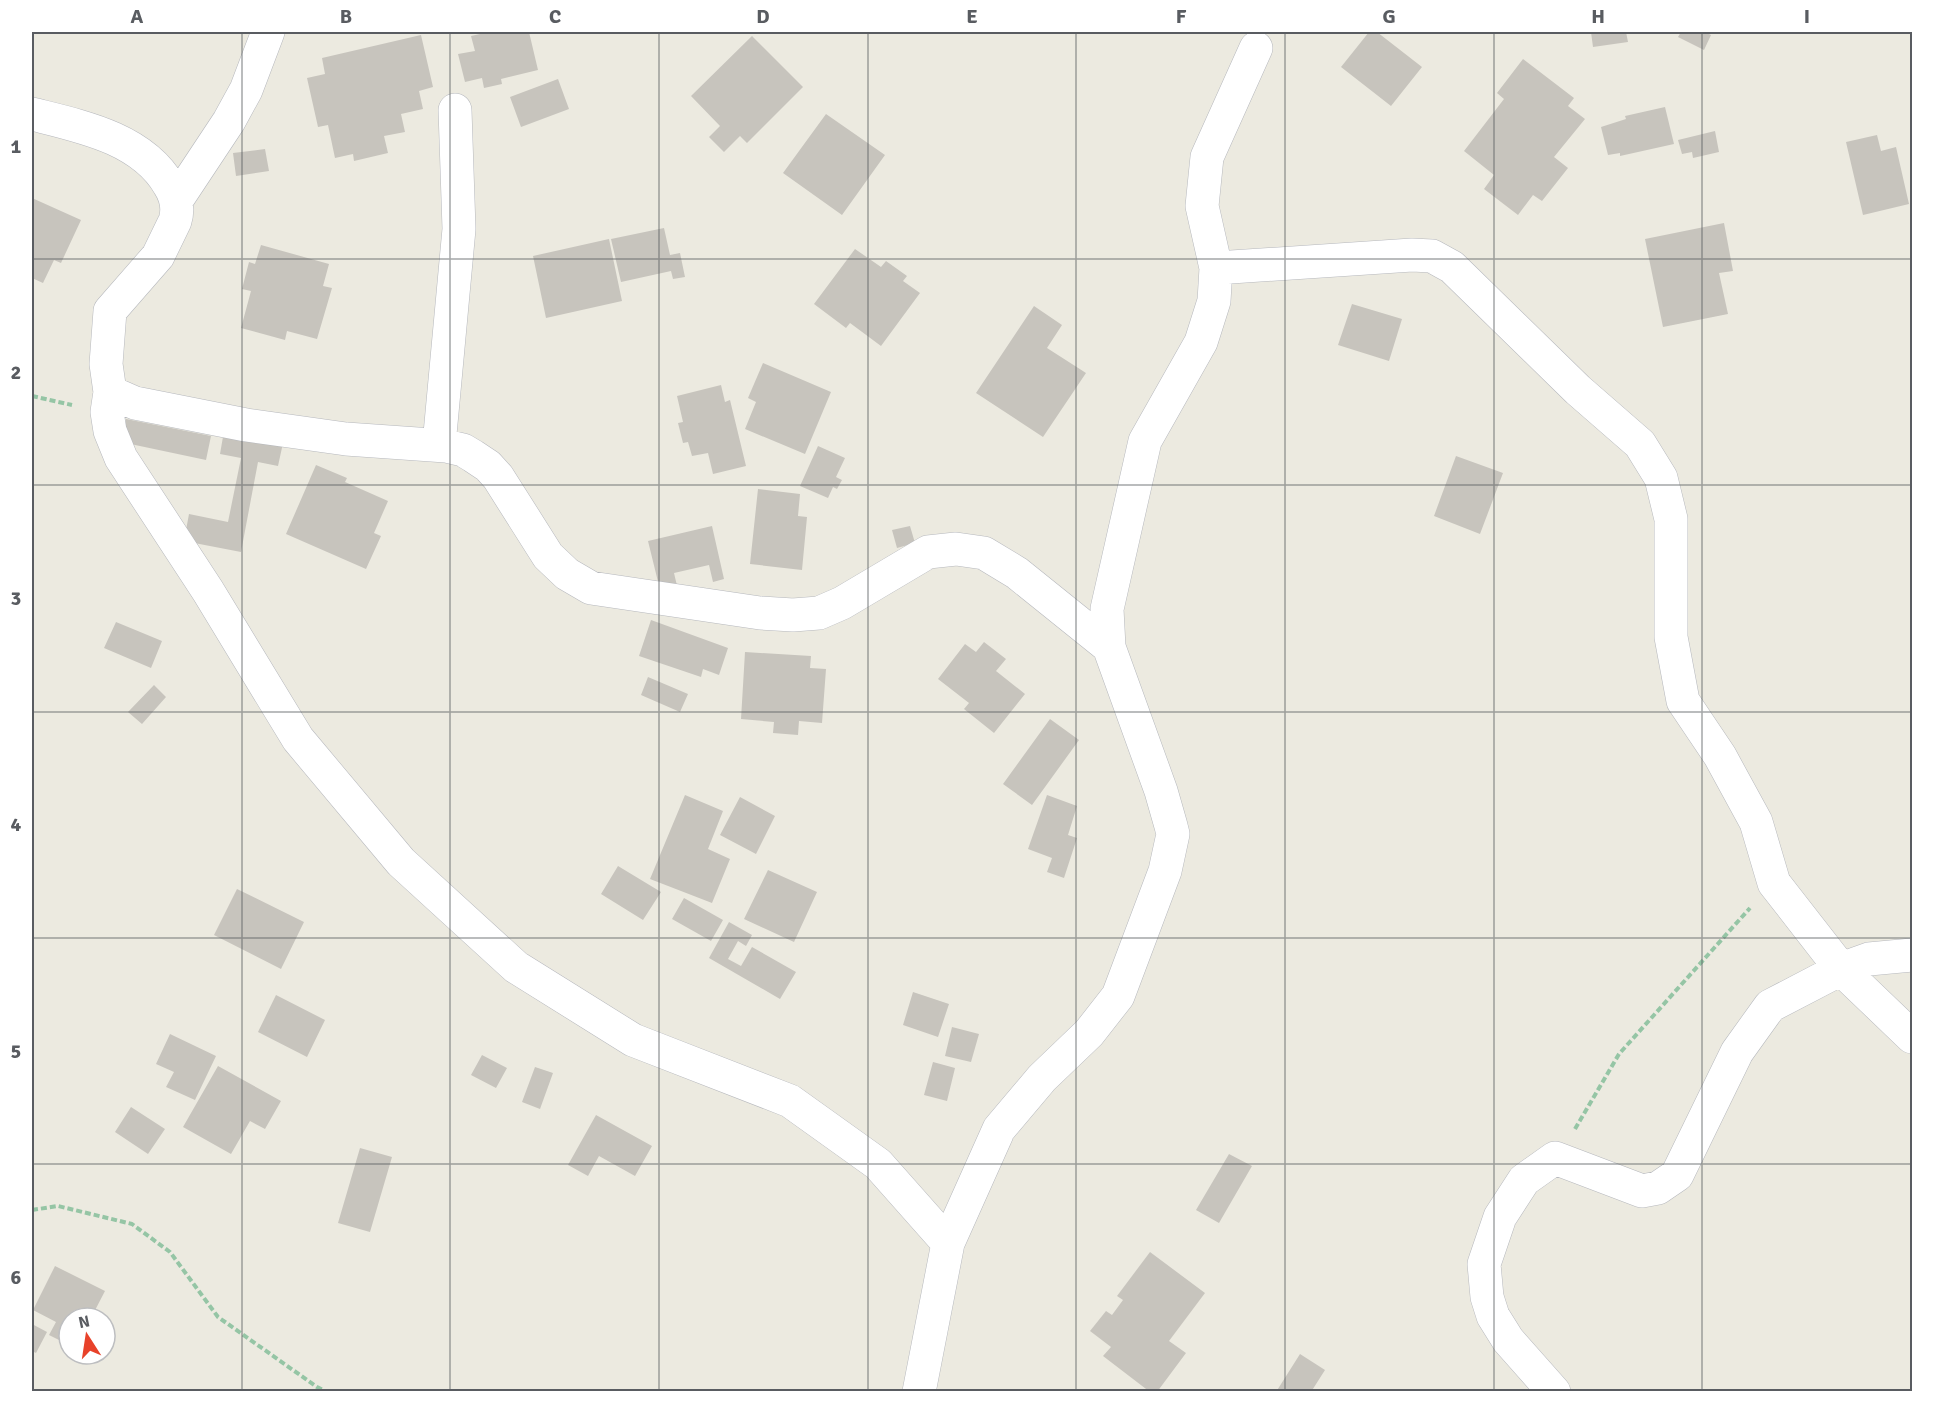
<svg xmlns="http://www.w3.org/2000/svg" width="1944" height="1423" font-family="Signika,sans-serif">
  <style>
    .building { fill: #c7c4bd }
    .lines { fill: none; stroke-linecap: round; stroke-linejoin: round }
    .minor-casing { stroke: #b6b8bd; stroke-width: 34 }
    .path { stroke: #95c5a5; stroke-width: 4; stroke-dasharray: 6 3; stroke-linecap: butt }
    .minor { stroke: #fff; stroke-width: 33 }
    .grid { fill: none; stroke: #595c61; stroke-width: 1.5; stroke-opacity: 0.55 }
    .neatline { fill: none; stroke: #595c61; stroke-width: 2 }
    .grid-label { font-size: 20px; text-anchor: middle; font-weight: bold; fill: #595c61 }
  </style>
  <rect width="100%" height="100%" fill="#eceae0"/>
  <path class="building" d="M 489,32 L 529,32 L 538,70 L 501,79 L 502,84 L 484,88 L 482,78 L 465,82 L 458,54 L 475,51 L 471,36 Z
    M 1369,32 L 1377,32 L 1422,67 L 1391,106 L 1341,67 Z
    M 1591,32 L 1626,32 L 1628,42 L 1593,47 Z
    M 1681,32 L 1705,32 L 1711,35 L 1704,50 L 1678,37 Z
    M 421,35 L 433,87 L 419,91 L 423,109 L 401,114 L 405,132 L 384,136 L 388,153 L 354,161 L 353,154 L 335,158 L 328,125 L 318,127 L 307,78 L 325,74 L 322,58 Z
    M 752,36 L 803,87 L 747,143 L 740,136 L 724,152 L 709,137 L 720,126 L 691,96 Z
    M 1523,59 L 1574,98 L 1568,106 L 1585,119 L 1554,157 L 1568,168 L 1542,201 L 1533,195 L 1518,215 L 1484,189 L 1494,175 L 1464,151 L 1504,99 L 1497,93 Z
    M 558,79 L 569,109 L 521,127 L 510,97 Z
    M 1665,107 L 1674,144 L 1620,156 L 1620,153 L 1608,155 L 1601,127 L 1626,119 L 1625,116 Z
    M 826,114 L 885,155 L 842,215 L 783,173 Z
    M 1715,131 L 1719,152 L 1693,158 L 1692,152 L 1682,154 L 1678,140 Z
    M 1877,135 L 1881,151 L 1896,147 L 1909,204 L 1863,215 L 1846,142 Z
    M 265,149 L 269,171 L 236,176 L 233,153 Z
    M 32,198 L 81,220 L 61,263 L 54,260 L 43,283 L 32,278 Z
    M 1724,223 L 1733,271 L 1719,273 L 1728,314 L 1663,327 L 1645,239 Z
    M 664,228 L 670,255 L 680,253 L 685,277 L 673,279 L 671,271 L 621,282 L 611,239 Z
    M 609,239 L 622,301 L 546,318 L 533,256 Z
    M 261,245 L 329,264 L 323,286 L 332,288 L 317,339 L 287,331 L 285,340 L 241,328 L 251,291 L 242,289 L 249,262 L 255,264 Z
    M 855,249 L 881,267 L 886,261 L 907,276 L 903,281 L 920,293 L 881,346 L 850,323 L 846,328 L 814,304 Z
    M 1352,304 L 1402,319 L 1389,361 L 1338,345 Z
    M 1034,306 L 1062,325 L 1047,348 L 1086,373 L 1043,437 L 976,393 Z
    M 763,363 L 831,392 L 805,454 L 745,429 L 756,402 L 748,398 Z
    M 721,385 L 725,402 L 730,400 L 746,466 L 713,474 L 708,453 L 692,456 L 688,442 L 683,443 L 678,423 L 683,422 L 677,396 Z
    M 126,419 L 211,436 L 206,460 L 121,442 Z
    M 224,431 L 283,443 L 278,466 L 258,462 L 241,552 L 184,541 L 189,514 L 228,522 L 241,458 L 220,454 Z
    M 818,446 L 845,458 L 836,477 L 842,480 L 837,489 L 833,487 L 828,498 L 800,486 Z
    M 1456,456 L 1503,473 L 1480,534 L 1434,516 Z
    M 316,465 L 347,478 L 345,482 L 388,501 L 374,533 L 381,536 L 366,569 L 286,534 Z
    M 758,489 L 800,494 L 798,516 L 807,517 L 802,570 L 750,564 Z
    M 712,526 L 724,579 L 713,582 L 709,565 L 674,573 L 678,590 L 661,594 L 648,541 Z
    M 910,526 L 915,543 L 897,548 L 892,530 Z
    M 651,620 L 728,648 L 719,675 L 703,669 L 701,677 L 639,656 Z
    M 116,622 L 162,641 L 151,668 L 104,648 Z
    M 984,642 L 1006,659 L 996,671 L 1025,694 L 994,733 L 964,709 L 969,703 L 938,679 L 965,644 L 976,652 Z
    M 745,652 L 811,656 L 810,668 L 826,669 L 822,723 L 799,721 L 798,735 L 773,733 L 774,722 L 741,719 Z
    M 648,677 L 688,694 L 680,712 L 641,695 Z
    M 154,685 L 166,697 L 142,724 L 128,712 Z
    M 1050,719 L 1079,740 L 1032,805 L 1003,784 Z
    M 685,795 L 723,811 L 708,849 L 730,859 L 712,903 L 650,879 Z
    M 1047,795 L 1077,806 L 1068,835 L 1077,838 L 1064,878 L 1047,872 L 1052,858 L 1028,849 Z
    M 740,797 L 775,816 L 756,854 L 720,835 Z
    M 618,866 L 661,892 L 643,920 L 601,894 Z
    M 768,870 L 817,892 L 794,942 L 744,919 Z
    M 237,889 L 304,922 L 281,969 L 214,935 Z
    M 684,898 L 723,920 L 711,941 L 672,919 Z
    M 729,922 L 752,935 L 746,946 L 738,941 L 728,959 L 741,966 L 752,947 L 796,972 L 780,999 L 709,958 Z
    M 913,992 L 949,1004 L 938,1037 L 903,1025 Z
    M 276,995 L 325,1020 L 307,1057 L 258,1032 Z
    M 952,1027 L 979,1034 L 971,1062 L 945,1056 Z
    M 170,1034 L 216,1056 L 195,1100 L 166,1087 L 174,1072 L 156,1064 Z
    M 482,1055 L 507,1068 L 496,1088 L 471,1075 Z
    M 933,1062 L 955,1068 L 947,1101 L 924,1095 Z
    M 218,1066 L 281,1101 L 265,1129 L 250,1121 L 231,1154 L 183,1127 Z
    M 535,1067 L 553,1073 L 540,1109 L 522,1102 Z
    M 131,1107 L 165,1129 L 148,1154 L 115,1132 Z
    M 596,1115 L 652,1146 L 635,1176 L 599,1156 L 588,1176 L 568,1165 Z
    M 360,1148 L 392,1157 L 370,1232 L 338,1223 Z
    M 1229,1154 L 1252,1166 L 1219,1223 L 1196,1210 Z
    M 1150,1252 L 1205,1293 L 1169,1341 L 1186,1353 L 1157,1392 L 1150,1392 L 1103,1356 L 1111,1347 L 1090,1331 L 1106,1311 L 1112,1315 L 1123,1300 L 1117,1296 Z
    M 55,1266 L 105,1291 L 91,1318 L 69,1318 L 69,1345 L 49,1335 L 56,1322 L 33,1310 Z
    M 32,1324 L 47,1332 L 36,1353 L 32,1351 Z
    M 1300,1354 L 1325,1370 L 1311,1392 L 1276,1392 Z"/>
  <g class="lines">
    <g class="minor-casing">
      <path id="minor" d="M 32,114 C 80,126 142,138 169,185 C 176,196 179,208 175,221 L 158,256 L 110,311 L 106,364 L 110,392 L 135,403 L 246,425 L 346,439 L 446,446 L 463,450 L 473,456 L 488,466 L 498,477 L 548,556 L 567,574 L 591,588 L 760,613 L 793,615 L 819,613 L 842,603 L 928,552 L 956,549 L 984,553 L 1017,573 L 1109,647
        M 176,201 L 229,121 L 246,90 L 268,32
        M 1216,268 L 1412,255 L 1432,256 L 1452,267 L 1578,390 L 1640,444 L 1661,478 L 1671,519 L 1671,637 L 1683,701 L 1720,756 L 1756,822 L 1774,883 L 1841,969 L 1912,1037
        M 110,392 L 107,412 L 110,431 L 121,458 L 208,591 L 298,739 L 401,862 L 516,967 L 633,1040 L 790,1101 L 878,1164 L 948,1243
        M 439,445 L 459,229 L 455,110
        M 919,1392 L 948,1243 L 999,1129 L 1042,1078 L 1089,1033 L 1118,996 L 1165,871 L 1173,834 L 1171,826 L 1161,791 L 1109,647 L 1107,609 L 1145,441 L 1201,342 L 1214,301 L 1216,268 L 1202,206 L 1207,157 L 1256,48
        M 1554,1392 L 1508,1340 L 1493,1316 L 1487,1297 L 1484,1264 L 1500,1217 L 1524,1180 L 1555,1158 L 1642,1191 L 1658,1188 L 1677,1175 L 1737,1052 L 1770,1006 L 1841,969 L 1869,959 L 1912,955"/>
    </g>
    <path class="path" d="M 32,396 L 72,405
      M 1575,1129 L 1619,1054 L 1750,908
      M 32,1210 L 58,1206 L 132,1224 L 170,1252 L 218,1317 L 317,1387 L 327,1392"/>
    <use href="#minor" class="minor"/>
  </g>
  <path class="grid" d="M 242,32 L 242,1392M 450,32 L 450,1392M 659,32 L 659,1392M 868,32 L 868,1392M 1076,32 L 1076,1392M 1285,32 L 1285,1392M 1494,32 L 1494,1392M 1702,32 L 1702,1392M 32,259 L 1912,259M 32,485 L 1912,485M 32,712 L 1912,712M 32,938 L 1912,938M 32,1164 L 1912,1164"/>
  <rect width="1944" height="1423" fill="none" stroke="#ffffff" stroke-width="66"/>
  <g transform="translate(87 1336) rotate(348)"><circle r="28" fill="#ffffff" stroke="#bdbec0" stroke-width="1.5"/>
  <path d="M0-4.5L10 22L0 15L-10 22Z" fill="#e8422a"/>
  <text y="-9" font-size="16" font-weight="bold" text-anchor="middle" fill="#595c61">N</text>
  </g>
  <rect x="33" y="33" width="1878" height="1357" class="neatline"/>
  <g class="grid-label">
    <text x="137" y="23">A</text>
    <text x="346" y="23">B</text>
    <text x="555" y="23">C</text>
    <text x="763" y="23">D</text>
    <text x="972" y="23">E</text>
    <text x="1181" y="23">F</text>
    <text x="1389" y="23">G</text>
    <text x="1598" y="23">H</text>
    <text x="1807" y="23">I</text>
    <text x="16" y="153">1</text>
    <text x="16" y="379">2</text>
    <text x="16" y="605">3</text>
    <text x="16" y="831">4</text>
    <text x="16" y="1058">5</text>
    <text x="16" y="1284">6</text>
  </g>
</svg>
